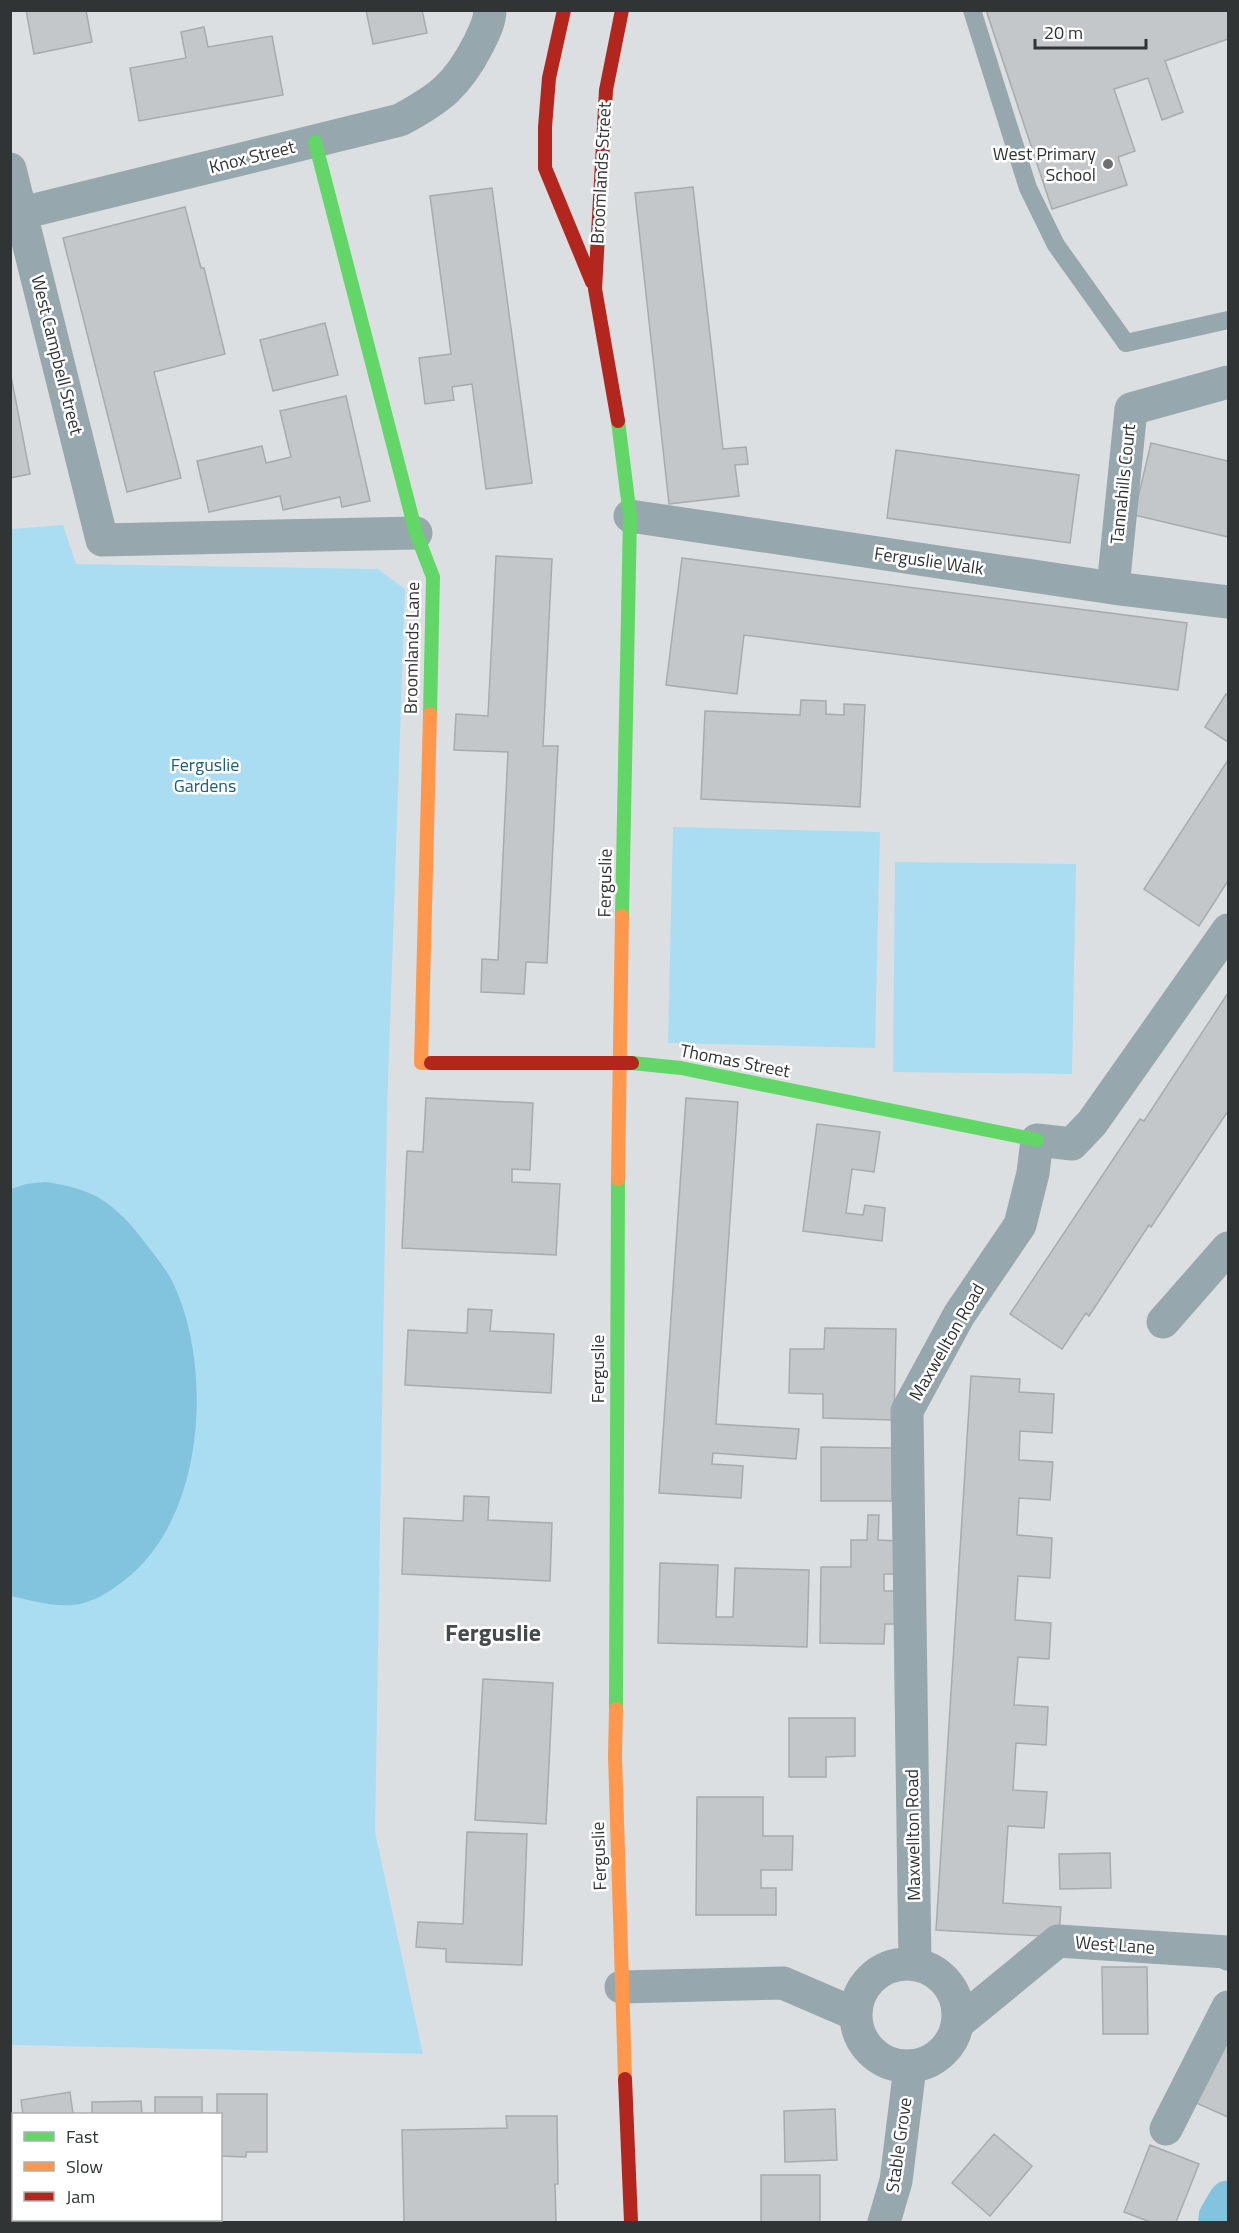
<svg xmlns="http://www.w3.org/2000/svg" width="1239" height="2233" font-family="'Titillium Web',sans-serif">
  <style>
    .green { fill: #abddf2 }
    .water { fill: #82c3dd }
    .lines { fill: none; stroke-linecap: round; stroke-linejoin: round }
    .canal { stroke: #82c3dd; stroke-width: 39 }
    .building { fill: #c4c7c9; stroke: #a8abac; stroke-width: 1.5 }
    .lane { stroke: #96a7ad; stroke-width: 18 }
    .street { stroke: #96a7ad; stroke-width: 33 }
    .fast { stroke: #63d668; stroke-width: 14 }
    .slow { stroke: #ff974d; stroke-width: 14 }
    .jam { stroke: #b3261e; stroke-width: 14 }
    .poi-dot { fill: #6c7071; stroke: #fff; stroke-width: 2 }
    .labels { text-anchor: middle; stroke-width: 5; stroke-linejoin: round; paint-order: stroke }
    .poi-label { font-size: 18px; fill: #313435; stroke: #fff; text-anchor: end }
    .street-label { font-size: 18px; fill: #313435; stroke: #fff }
    .park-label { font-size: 18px; fill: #19607a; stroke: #fff }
    .district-label { font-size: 24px; font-weight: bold; fill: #444a4d; stroke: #fff }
  </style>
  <rect width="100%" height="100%" fill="#dbdfe1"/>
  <path class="green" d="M 63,525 L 76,564 L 378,569 L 405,589 L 387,1112 L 375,1832 L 423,2054 L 11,2045 L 11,529 Z
    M 673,827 L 880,832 L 875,1048 L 668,1043 Z
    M 895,862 L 1076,864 L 1072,1074 L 893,1072 Z"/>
  <path class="water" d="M 45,1182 C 60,1184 75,1187 89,1193 C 111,1202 129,1222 143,1240 C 154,1255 167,1269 174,1285 C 214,1372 204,1523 122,1582 C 108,1593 92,1603 73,1605 C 53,1607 30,1600 11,1596 L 11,1189 L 26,1184 Z"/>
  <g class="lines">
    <path class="canal" d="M 1218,2222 L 1218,2217 L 1228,2200"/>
  </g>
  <path class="building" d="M 26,10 L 86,10 L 92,42 L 34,54 Z
    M 366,10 L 422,10 L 427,33 L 373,44 Z
    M 986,10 L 1228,10 L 1228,39 L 1165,61 L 1183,112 L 1162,120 L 1148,78 L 1114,89 L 1135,151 L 1118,157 L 1127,185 L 1052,209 Z
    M 204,27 L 208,47 L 272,36 L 283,95 L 139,121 L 130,68 L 186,58 L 181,32 Z
    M 693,187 L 723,449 L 746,447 L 748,464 L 735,465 L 739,496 L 669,504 L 635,193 Z
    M 492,188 L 532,483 L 486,489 L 472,384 L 452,387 L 454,400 L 425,404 L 419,358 L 451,354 L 430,196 Z
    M 185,207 L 201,268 L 204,268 L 225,354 L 154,372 L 181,478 L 127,492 L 63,238 Z
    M 325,323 L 338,375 L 273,391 L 260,340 Z
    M 10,371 L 30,474 L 10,478 Z
    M 346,396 L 370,501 L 342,507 L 340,497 L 283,510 L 280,496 L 209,512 L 197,461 L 262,446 L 266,463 L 291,457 L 280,411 Z
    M 1151,443 L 1228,461 L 1228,537 L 1134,515 Z
    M 896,450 L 1079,475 L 1070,543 L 887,518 Z
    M 496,556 L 552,559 L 543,746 L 558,746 L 547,963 L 526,962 L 524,994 L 481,992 L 482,959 L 498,960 L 508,752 L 454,750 L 456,714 L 488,716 Z
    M 682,558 L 1187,623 L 1178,690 L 744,635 L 737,694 L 666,685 Z
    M 1226,694 L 1228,696 L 1228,742 L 1205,727 Z
    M 801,700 L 826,701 L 826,714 L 844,715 L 844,704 L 865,705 L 860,807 L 701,799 L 705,711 L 800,715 Z
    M 1228,760 L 1228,881 L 1199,926 L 1144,889 Z
    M 1228,993 L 1228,1111 L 1151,1227 L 1149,1225 L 1089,1316 L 1086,1313 L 1062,1349 L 1010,1314 L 1140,1119 L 1144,1121 Z
    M 426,1098 L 533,1103 L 530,1170 L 512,1169 L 512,1182 L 560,1184 L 556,1255 L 402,1248 L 407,1151 L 423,1152 Z
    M 686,1098 L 738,1102 L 716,1424 L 799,1429 L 796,1459 L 713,1453 L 712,1464 L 743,1466 L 741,1498 L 659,1493 Z
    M 817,1124 L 880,1132 L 874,1172 L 852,1169 L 846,1213 L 863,1215 L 865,1205 L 885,1208 L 882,1241 L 803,1231 Z
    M 468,1309 L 492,1310 L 490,1331 L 554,1334 L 551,1393 L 405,1385 L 408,1330 L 467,1333 Z
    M 825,1328 L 896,1329 L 894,1420 L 823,1418 L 823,1394 L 789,1393 L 790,1349 L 824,1349 Z
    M 971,1376 L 1020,1379 L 1019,1392 L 1054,1394 L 1052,1433 L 1020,1431 L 1019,1460 L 1053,1462 L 1050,1500 L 1019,1498 L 1017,1535 L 1052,1538 L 1050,1578 L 1018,1576 L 1015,1620 L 1051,1623 L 1049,1659 L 1018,1657 L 1014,1705 L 1048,1707 L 1046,1745 L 1016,1743 L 1013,1790 L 1047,1792 L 1044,1828 L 1008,1826 L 1003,1903 L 1061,1907 L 1059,1937 L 936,1930 Z
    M 821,1447 L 892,1448 L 892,1501 L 821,1501 Z
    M 464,1496 L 489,1497 L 488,1520 L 552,1523 L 550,1581 L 402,1574 L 404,1518 L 463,1521 Z
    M 868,1515 L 879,1515 L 878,1540 L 900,1541 L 899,1574 L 884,1574 L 884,1591 L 896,1591 L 896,1624 L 885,1624 L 884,1644 L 820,1643 L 821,1567 L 851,1567 L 851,1540 L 867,1540 Z
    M 660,1563 L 718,1565 L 716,1617 L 733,1617 L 735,1568 L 809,1570 L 807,1647 L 658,1643 Z
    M 483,1679 L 553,1683 L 546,1824 L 475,1820 Z
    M 789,1718 L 855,1718 L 855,1756 L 826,1757 L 826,1777 L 789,1777 Z
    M 697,1797 L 763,1797 L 763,1836 L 793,1836 L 792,1870 L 761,1870 L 761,1888 L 776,1888 L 776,1915 L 696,1915 Z
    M 467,1832 L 527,1834 L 522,1965 L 446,1962 L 446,1949 L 416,1947 L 418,1922 L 463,1924 Z
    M 1110,1853 L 1111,1888 L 1060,1889 L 1059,1854 Z
    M 1102,1967 L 1147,1967 L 1148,2034 L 1103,2034 Z
    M 1228,2037 L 1228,2117 L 1194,2102 Z
    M 70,2092 L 73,2114 L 23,2114 L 21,2100 Z
    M 217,2094 L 267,2094 L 267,2152 L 246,2152 L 246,2157 L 220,2156 L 220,2114 L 217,2114 Z
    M 155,2097 L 202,2097 L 202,2114 L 155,2114 Z
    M 141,2101 L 142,2114 L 92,2114 L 92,2102 Z
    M 835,2109 L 837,2160 L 785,2162 L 784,2111 Z
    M 506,2116 L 557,2116 L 558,2184 L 555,2184 L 556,2222 L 404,2222 L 402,2130 L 507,2128 Z
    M 994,2134 L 1032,2166 L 990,2216 L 952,2183 Z
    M 1150,2145 L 1199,2164 L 1176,2222 L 1150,2222 L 1124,2212 Z
    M 761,2175 L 820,2175 L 820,2222 L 761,2222 Z"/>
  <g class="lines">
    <path class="lane" d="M 972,10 L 1028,188 L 1056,245 L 1126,343 L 1228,320"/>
    <path class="street" d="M 10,169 L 102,540 L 416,533
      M 22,213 L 400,120 C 439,99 457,86 478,45 C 483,35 490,22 490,10
      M 630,516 L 1113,588 L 1228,602
      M 1113,588 L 1131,409 L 1228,382
      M 1163,1322 L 1228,1248
      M 915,1964 L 907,1411 L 959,1315 L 1020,1225 L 1033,1173 L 1037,1140 L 1072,1144 L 1092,1123 L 1228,930
      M856 2015a51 51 0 1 1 102 0a51 51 0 1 1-102 0Z
      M 621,1987 L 783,1983 L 855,2014
      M 958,2023 L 1058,1941 L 1227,1952 L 1228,1954
      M 1166,2129 L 1228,2007
      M 195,2220 L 202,2222
      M 154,2222 L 161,2220
      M 884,2222 L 896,2181 L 910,2067"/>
    <path class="fast" d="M 315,142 L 416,533 L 433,577 L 430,714
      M 618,421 L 630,516 L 622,916
      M 632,1063 L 681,1068 L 1037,1140
      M 616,1709 L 618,1179"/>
    <path class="slow" d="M 430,714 L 421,1063 L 431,1063
      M 618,1179 L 622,916
      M 616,1709 L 615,1756 L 625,2079"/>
    <path class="jam" d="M 564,10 L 549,78 L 545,127 L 545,168 L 592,282
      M 618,421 L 595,289 L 606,90 L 622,10
      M 431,1063 L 632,1063
      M 625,2079 L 631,2222"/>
  </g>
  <circle class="poi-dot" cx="1108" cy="164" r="6"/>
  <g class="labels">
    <g class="poi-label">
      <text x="1096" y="160">West Primary<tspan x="1096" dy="21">School</tspan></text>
    </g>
    <g class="street-label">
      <text transform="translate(252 157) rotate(-14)" y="6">Knox Street</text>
      <text transform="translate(601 173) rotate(-87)" y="6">Broomlands Street</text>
      <text transform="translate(57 355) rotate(76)" y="6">West Campbell Street</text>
      <text transform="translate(1123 484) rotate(-84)" y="6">Tannahills Court</text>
      <text transform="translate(929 561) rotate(8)" y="6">Ferguslie Walk</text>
      <text transform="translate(412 648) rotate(-89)" y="6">Broomlands Lane</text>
      <text transform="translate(605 883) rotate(-89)" y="6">Ferguslie</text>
      <text transform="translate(735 1061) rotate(11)" y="6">Thomas Street</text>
      <text transform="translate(947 1342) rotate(-60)" y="6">Maxwellton Road</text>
      <text transform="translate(598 1369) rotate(-90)" y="6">Ferguslie</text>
      <text transform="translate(913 1835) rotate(-91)" y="6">Maxwellton Road</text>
      <text transform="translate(599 1856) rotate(-92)" y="6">Ferguslie</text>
      <text transform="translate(1115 1945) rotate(4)" y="6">West Lane</text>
      <text transform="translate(899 2145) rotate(-82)" y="6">Stable Grove</text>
    </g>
    <g class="park-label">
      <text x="205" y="771">Ferguslie<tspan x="205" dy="21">Gardens</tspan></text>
    </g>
    <g class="district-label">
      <text x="493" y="1641">Ferguslie</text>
    </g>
  </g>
  <rect width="1239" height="2233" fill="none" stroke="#313435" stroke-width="24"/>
  <rect x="12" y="2113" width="210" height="108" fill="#ffffff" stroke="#adaeae" stroke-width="1.5"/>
  <rect x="24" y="2132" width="30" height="9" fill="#63d668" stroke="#adaeae" stroke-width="1.5"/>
  <text x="66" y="2143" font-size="18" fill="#313435">Fast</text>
  <rect x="24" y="2162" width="30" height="9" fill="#ff974d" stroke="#adaeae" stroke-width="1.5"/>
  <text x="66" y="2173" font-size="18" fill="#313435">Slow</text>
  <rect x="24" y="2192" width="30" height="9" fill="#b3261e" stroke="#adaeae" stroke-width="1.5"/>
  <text x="66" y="2203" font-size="18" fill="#313435">Jam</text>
  <path d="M1035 39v9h111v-9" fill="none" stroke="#313435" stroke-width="3"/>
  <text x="1044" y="39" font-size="18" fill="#313435" stroke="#ffffff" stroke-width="4.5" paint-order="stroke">20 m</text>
</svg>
